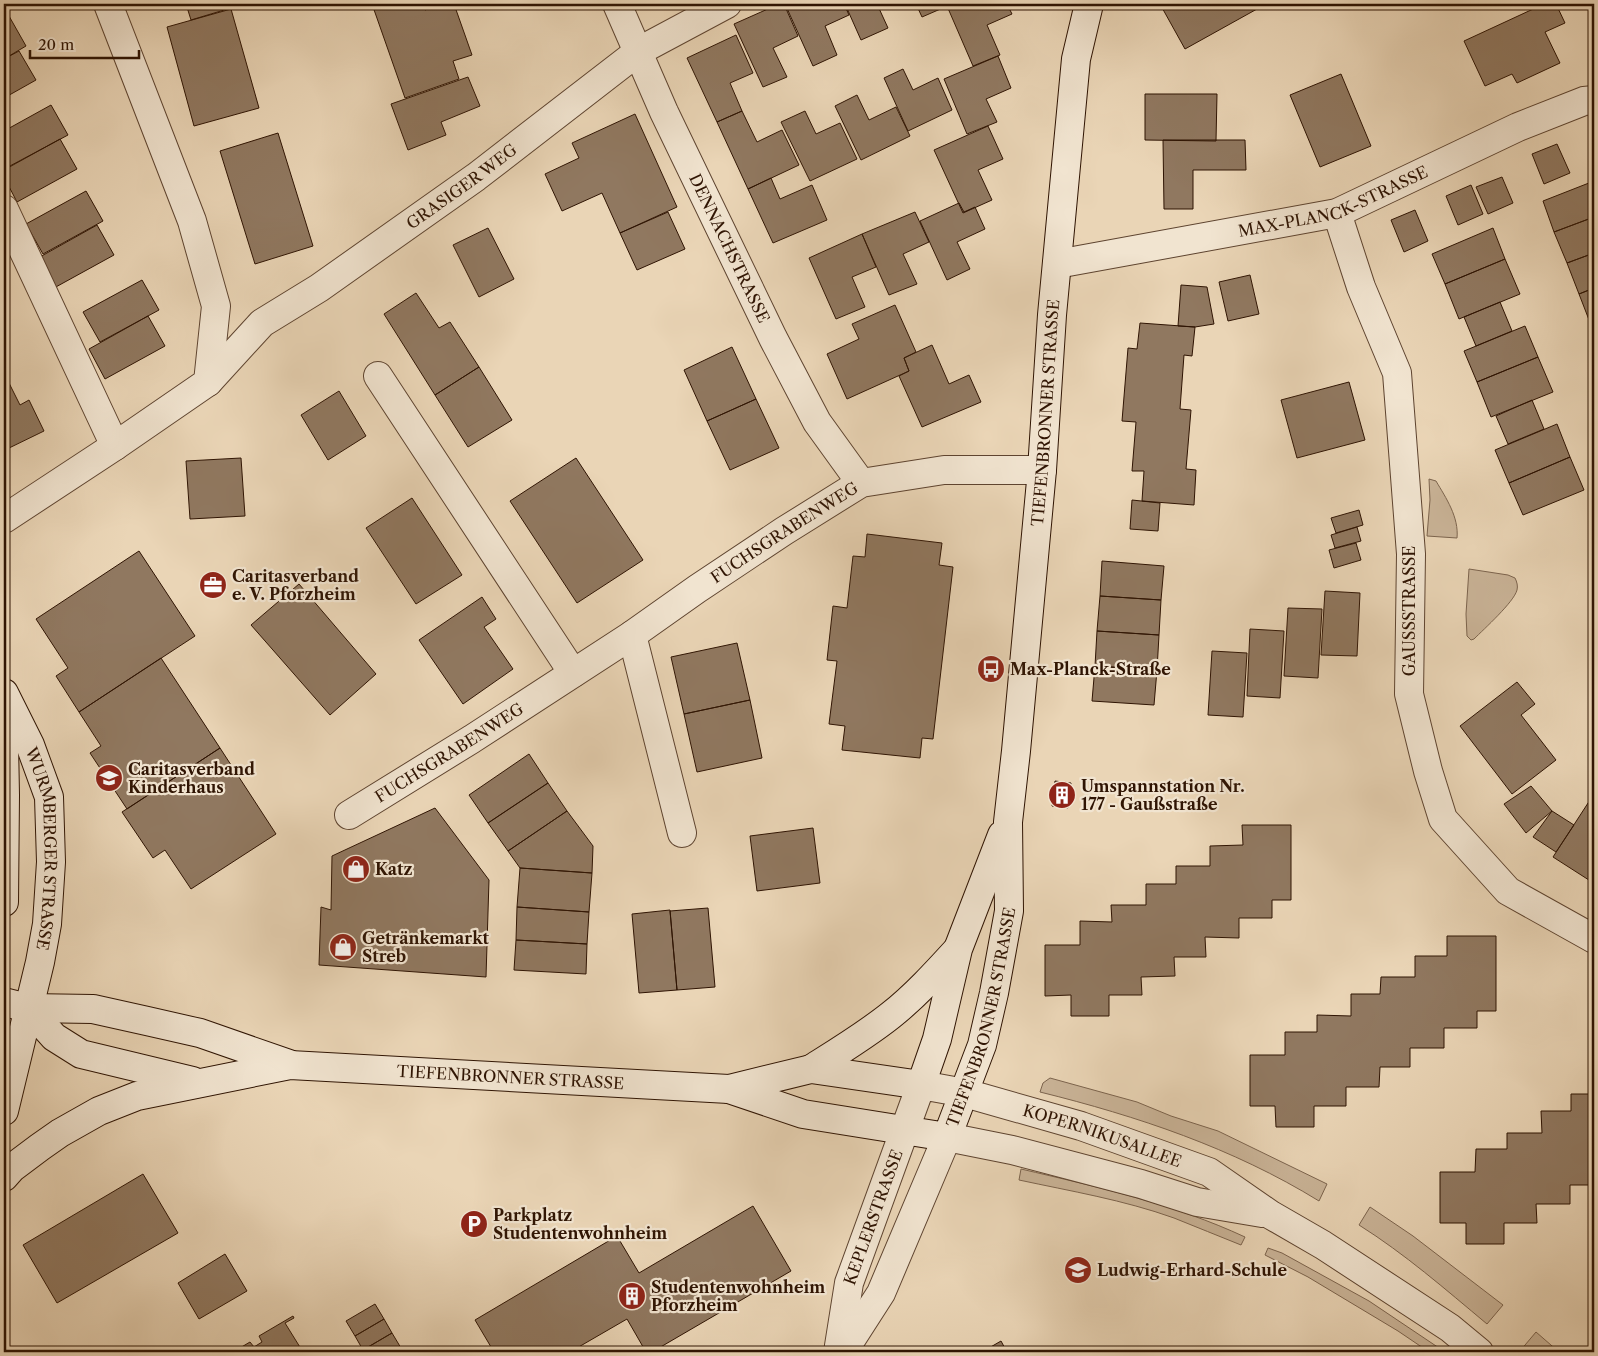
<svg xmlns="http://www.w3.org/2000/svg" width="1598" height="1356" font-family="'Libre Caslon Text',serif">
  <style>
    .green { fill: #cab498; stroke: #7c644e }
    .building { fill: #907860; stroke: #2f1403 }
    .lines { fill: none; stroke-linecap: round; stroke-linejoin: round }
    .street-casing { stroke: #5e4430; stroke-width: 30 }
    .secondary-casing { stroke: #2f1403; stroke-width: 30 }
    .street { stroke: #f1e4d0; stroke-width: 28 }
    .secondary { stroke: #f1e4d0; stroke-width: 28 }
    .labels { text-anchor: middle; stroke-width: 4.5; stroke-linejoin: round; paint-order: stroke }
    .street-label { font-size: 16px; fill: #2f1403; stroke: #f1e4d0 }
    .poi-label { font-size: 16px; font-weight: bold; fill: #2f1403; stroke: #f1e4d0; text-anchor: start }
  </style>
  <rect width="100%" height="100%" fill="#ead5b6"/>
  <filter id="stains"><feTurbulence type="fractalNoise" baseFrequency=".004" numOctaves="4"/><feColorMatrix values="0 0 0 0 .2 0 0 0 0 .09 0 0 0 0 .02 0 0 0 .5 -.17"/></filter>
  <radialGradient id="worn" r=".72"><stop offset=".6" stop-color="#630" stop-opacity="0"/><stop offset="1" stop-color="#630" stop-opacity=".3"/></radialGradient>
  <path class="green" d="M 1429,479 L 1436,481 C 1446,498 1459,517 1457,538 L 1427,536 L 1430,500 Z
    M 1469,569 L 1508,575 L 1515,578 C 1517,582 1518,586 1517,590 C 1514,602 1484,629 1474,639 L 1471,640 L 1467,636 L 1466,614 Z
    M 1050,1078 L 1137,1102 L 1171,1116 L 1218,1131 L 1327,1184 L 1319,1201 C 1233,1148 1137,1116 1040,1092 L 1043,1083 Z
    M 1021,1169 C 1098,1187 1174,1204 1245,1237 L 1241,1245 C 1219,1236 1196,1227 1174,1218 C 1124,1200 1070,1191 1019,1180 Z
    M 1370,1207 L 1413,1236 L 1503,1305 L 1487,1324 C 1445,1289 1405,1254 1359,1225 Z
    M 1268,1248 L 1282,1253 L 1369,1301 L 1445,1352 L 1429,1352 L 1398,1331 L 1308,1277 L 1265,1255 Z
    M 1536,1332 L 1559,1352 L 1522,1352 L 1520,1351 Z"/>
  <path class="building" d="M 186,4 L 244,4 L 191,20 Z
    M 372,4 L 423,4 L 425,10 L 443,4 L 454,4 L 472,55 L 453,61 L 459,79 L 405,98 Z
    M 779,4 L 784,4 L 798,36 L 773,48 L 787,77 L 763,87 L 734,24 Z
    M 785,4 L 844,4 L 849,15 L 825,26 L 837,55 L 813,66 Z
    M 845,4 L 877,4 L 888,28 L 861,40 Z
    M 916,4 L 952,4 L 922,17 Z
    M 953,4 L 1007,4 L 1012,14 L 987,25 L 1000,55 L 973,66 L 947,6 Z
    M 1160,4 L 1266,4 L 1185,49 Z
    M 1544,4 L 1556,4 L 1565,23 L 1545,32 L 1560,63 L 1517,83 L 1512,74 L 1485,86 L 1464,41 Z
    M 231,9 L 259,108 L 194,126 L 167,27 Z
    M 9,16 L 26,46 L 4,59 L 4,19 Z
    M 736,35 L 753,73 L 730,83 L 742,111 L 717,122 L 687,58 Z
    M 19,51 L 36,80 L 4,98 L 4,59 Z
    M 998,56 L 1011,88 L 986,99 L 997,122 L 967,134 L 944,79 Z
    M 903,69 L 913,90 L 938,78 L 952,110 L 908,131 L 884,78 Z
    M 1341,74 L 1371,146 L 1320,167 L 1290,95 Z
    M 468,77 L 480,106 L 441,122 L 446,135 L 408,150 L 391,104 Z
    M 1145,94 L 1217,94 L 1216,141 L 1145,140 Z
    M 857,95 L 869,120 L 896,107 L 910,136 L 861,160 L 835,106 Z
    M 51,105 L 68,135 L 8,167 L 4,160 L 4,131 Z
    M 742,111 L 757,142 L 782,130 L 799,165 L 748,189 L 717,122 Z
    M 805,111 L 816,134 L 840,123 L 857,159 L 810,181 L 781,122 Z
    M 635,114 L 677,207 L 620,233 L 602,193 L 562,211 L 545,174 L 579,158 L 572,143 Z
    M 988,126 L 1003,159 L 978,170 L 992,200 L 963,213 L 934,150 Z
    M 278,133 L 313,246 L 255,264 L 220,151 Z
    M 60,139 L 77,169 L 17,202 L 4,177 L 4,170 Z
    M 1163,140 L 1245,140 L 1246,170 L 1193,170 L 1193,209 L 1164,209 Z
    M 1557,144 L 1570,173 L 1544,184 L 1532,154 Z
    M 1502,177 L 1513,203 L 1488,214 L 1476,187 Z
    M 771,178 L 780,199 L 812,185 L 827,220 L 773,243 L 748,189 Z
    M 1594,181 L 1594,217 L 1554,232 L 1543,201 Z
    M 1471,185 L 1483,214 L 1458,225 L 1446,196 Z
    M 86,191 L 103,221 L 43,254 L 26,224 Z
    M 959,203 L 964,212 L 975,207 L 985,229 L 957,242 L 970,269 L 947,280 L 920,221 Z
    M 1415,210 L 1428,241 L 1404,252 L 1391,220 Z
    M 668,212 L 685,249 L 637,270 L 620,233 Z
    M 915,212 L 929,242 L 903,254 L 917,284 L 889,295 L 862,234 Z
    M 1594,217 L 1594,253 L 1567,263 L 1554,232 Z
    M 97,225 L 114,255 L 54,288 L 38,258 Z
    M 488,228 L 514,279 L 479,297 L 453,245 Z
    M 1493,228 L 1505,259 L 1445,284 L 1432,254 Z
    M 862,234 L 876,267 L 852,277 L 865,307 L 836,319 L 809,258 Z
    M 1594,253 L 1594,288 L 1579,294 L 1567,263 Z
    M 1505,259 L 1520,294 L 1459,319 L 1445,284 Z
    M 1250,275 L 1259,314 L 1228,321 L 1219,282 Z
    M 142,280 L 159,310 L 100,342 L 83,312 Z
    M 1181,285 L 1207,287 L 1214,324 L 1195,327 L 1178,326 Z
    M 1594,288 L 1594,324 L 1591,325 L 1579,294 Z
    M 416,293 L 439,328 L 450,322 L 479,367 L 435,395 L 384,314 Z
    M 1500,302 L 1512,331 L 1476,346 L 1464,317 Z
    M 895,305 L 916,352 L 904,358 L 909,371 L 847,399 L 827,354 L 859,339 L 852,324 Z
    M 148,316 L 165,346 L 105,379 L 89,349 Z
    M 1140,323 L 1195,327 L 1192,356 L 1184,355 L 1180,409 L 1191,410 L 1186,469 L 1196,470 L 1194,505 L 1142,501 L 1144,471 L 1132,471 L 1136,422 L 1122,421 L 1128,348 L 1137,349 Z
    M 1525,326 L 1538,357 L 1477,382 L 1464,351 Z
    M 932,345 L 949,384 L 969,375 L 981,402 L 922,427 L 899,376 L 909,371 L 904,358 Z
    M 732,347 L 756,399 L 707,421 L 684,370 Z
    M 1538,357 L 1553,392 L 1491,417 L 1477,382 Z
    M 479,367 L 512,420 L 468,447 L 435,395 Z
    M 4,373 L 20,405 L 29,400 L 44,431 L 7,449 L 4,442 Z
    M 1349,382 L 1365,440 L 1297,458 L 1281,400 Z
    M 339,391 L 366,436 L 328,460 L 301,415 Z
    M 756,399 L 779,448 L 730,470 L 707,421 Z
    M 1532,400 L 1544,429 L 1508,444 L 1496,416 Z
    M 1557,424 L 1570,457 L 1509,483 L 1495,450 Z
    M 1570,457 L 1584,490 L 1523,515 L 1509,483 Z
    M 241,458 L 245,516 L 190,519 L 186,461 Z
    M 576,458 L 643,560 L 577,603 L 510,501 Z
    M 412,498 L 462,575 L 416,604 L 366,528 Z
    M 1132,500 L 1160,503 L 1158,531 L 1130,529 Z
    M 1359,510 L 1363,525 L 1336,533 L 1331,518 Z
    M 1357,527 L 1361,541 L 1335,548 L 1331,535 Z
    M 867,534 L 942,543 L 939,565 L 953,567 L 933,739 L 922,738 L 920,758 L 842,750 L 845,726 L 829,724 L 837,661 L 827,660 L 833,606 L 847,608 L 853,556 L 865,557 Z
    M 1356,543 L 1361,560 L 1334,568 L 1329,550 Z
    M 139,551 L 195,636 L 79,712 L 56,676 L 68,668 L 36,619 Z
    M 1102,561 L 1164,566 L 1161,600 L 1100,596 Z
    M 299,584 L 376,674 L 330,715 L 251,625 Z
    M 1325,591 L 1360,593 L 1357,656 L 1321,655 Z
    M 1100,596 L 1161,600 L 1159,635 L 1097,631 Z
    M 482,597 L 496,619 L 484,627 L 513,669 L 463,704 L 419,640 Z
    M 1288,608 L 1322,609 L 1318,678 L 1284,676 Z
    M 1250,629 L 1284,631 L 1280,698 L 1247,696 Z
    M 1097,631 L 1159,635 L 1157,670 L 1095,666 Z
    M 737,643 L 750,700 L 684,714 L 671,657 Z
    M 1212,651 L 1247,653 L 1243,717 L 1208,715 Z
    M 161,658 L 220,748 L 127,809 L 90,753 L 101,746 L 79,712 Z
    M 1095,666 L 1157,670 L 1154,705 L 1092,701 Z
    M 1517,682 L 1535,704 L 1521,715 L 1556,760 L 1512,794 L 1460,726 Z
    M 750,700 L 762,758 L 697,772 L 684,714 Z
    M 220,748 L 276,834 L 191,889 L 165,850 L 153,858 L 122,812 Z
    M 529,754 L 548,783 L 488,823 L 469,795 Z
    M 1055,781 L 1071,783 L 1068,808 L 1052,806 Z
    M 548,783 L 567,811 L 508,851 L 488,823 Z
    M 1531,786 L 1552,811 L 1526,833 L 1504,804 Z
    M 1590,800 L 1594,803 L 1594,880 L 1592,882 L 1553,857 Z
    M 435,808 L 489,880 L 486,977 L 319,965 L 321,907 L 331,910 L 332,856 Z
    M 567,811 L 593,846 L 592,873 L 520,868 L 508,851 Z
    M 1552,811 L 1574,825 L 1556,852 L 1533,837 Z
    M 1242,825 L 1291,825 L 1291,900 L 1272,900 L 1272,918 L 1239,918 L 1239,938 L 1205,937 L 1206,957 L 1174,957 L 1175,976 L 1141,977 L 1142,995 L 1109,995 L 1109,1016 L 1071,1016 L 1071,995 L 1045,996 L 1045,945 L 1080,945 L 1080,921 L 1112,922 L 1111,905 L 1146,905 L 1146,884 L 1176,884 L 1176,866 L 1210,866 L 1210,846 L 1243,845 Z
    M 813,828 L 820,883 L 757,891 L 750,836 Z
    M 520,868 L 592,873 L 589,912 L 517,907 Z
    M 517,907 L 589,912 L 587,944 L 516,940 Z
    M 708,908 L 715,987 L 677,990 L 670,911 Z
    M 670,910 L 677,990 L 639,993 L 632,914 Z
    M 1447,936 L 1496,936 L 1496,1011 L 1477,1011 L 1477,1028 L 1444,1028 L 1444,1048 L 1410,1048 L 1410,1067 L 1380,1067 L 1379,1087 L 1346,1087 L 1346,1106 L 1314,1106 L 1314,1127 L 1276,1127 L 1275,1106 L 1250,1106 L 1250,1055 L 1285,1055 L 1285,1032 L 1317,1032 L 1317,1015 L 1351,1016 L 1351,994 L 1380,994 L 1381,977 L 1415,977 L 1415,956 L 1447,956 Z
    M 516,940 L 587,944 L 586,974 L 514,970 Z
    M 1571,1094 L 1594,1094 L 1594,1185 L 1570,1185 L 1570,1204 L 1536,1204 L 1537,1223 L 1504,1223 L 1504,1244 L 1466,1244 L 1466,1223 L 1440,1223 L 1440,1172 L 1475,1172 L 1476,1149 L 1507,1149 L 1507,1133 L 1542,1133 L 1541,1111 L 1571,1111 Z
    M 143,1174 L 178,1233 L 57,1303 L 23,1245 Z
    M 753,1206 L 791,1271 L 652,1352 L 646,1352 L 627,1319 L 570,1352 L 494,1352 L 475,1320 L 617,1236 L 639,1273 Z
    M 225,1254 L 247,1291 L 199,1319 L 178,1283 Z
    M 375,1304 L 384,1319 L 355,1336 L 346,1321 Z
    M 293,1316 L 294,1318 L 285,1323 L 303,1352 L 233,1352 L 250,1342 L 254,1347 L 262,1342 L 259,1336 Z
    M 384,1319 L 392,1333 L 363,1350 L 355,1336 Z
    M 392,1333 L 401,1348 L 393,1352 L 364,1352 L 363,1350 Z
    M 1001,1341 L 1007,1352 L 982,1352 Z"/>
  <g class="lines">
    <g class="street-casing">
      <g id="street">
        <path id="s1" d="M 617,4 L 664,112 L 773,338 L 817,422 L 861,483"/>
        <path d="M 4,209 L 115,446"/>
        <path d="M 1337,213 L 1361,287 L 1397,373 L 1411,554 L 1409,694 L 1428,771 L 1443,819 L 1508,891 L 1594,939"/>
        <path id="s2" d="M 1057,264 L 1337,213 L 1518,127 L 1584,101 L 1594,100"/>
        <path d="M 378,376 L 573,673"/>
        <path id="s3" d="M 208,382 L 262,323 L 319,288 L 476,177 L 639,51 L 727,4"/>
        <path d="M 4,519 L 115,446 L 208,382 L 216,306 L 192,221 L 108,4"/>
        <path d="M 632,635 L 682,833"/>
        <path id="s4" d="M 349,815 L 472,739 L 632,635 L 697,589 L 784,531 L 861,483 L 944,470 L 1042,470"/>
        <path id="s5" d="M 838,1352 L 849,1283 L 921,1085 L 965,1093 L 1081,1126 L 1209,1172 L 1271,1215 L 1323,1245 L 1450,1328 L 1479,1352"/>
        <path d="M 843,1352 L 881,1293 L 947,1137 L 1012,1150 L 1141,1184 L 1197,1202 L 1262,1213"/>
      </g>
    </g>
    <g class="secondary-casing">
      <g id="secondary">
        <path id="s6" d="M 4,693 L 30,745 L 49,797 L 51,862 L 47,924 L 40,962 L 4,1111"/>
        <path d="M 4,742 L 5,795 L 4,902"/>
        <path d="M 4,1002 L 28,1008 L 93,1009 L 147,1021 L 200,1033 L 289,1064"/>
        <path d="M 28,1008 L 54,1037 L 81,1054 L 193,1081"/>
        <path d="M 811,1069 C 838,1052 866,1035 891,1015 C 915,996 936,973 957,950"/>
        <path d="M 729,1089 L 811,1069 L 921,1085 L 937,1039 L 958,949 L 1002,835"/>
        <path id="s7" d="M 4,1177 L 12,1168 L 40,1147 L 60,1133 L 99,1111 L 137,1096 L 290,1065 L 729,1089 L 803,1114 L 947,1137 L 982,1045 L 994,993 L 1009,911 L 1008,822 L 1016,751 L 1042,470 L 1052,315 L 1076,59 L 1089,4"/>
      </g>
    </g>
    <use href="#street" class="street"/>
    <use href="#secondary" class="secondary"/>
  </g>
  <defs>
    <g id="office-disc" transform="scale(1.4375)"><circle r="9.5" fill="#8f2418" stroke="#f1e4d0"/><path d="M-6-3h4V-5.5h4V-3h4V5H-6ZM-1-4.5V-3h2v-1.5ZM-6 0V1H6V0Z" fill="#fff"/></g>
    <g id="bus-disc" transform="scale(1.4375)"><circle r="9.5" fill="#8f2418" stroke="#f1e4d0"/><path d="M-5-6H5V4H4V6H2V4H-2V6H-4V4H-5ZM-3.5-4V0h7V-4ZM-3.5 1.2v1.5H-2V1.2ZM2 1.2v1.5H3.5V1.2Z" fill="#fff"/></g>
    <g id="school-disc" transform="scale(1.4375)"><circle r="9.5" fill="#8f2418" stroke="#f1e4d0"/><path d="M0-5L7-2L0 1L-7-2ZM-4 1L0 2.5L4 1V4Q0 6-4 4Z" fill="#fff"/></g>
    <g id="building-disc" transform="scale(1.4375)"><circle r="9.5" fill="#8f2418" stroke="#f1e4d0"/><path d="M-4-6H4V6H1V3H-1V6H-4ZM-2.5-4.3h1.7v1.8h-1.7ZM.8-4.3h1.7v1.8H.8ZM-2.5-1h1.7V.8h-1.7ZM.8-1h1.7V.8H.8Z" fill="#fff"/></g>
    <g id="shop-disc" transform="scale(1.4375)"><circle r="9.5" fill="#8f2418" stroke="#f1e4d0"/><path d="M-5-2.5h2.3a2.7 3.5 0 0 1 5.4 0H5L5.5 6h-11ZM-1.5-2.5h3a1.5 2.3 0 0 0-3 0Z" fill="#fff"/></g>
    <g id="parking-disc" transform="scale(1.4375)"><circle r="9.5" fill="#8f2418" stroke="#f1e4d0"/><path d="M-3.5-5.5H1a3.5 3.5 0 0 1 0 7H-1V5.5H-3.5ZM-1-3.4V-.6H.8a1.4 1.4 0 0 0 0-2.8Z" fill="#fff"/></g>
  </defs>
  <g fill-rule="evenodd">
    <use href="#office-disc" x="213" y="585"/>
    <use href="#bus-disc" x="991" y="669"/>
    <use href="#school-disc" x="109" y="778"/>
    <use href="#building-disc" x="1062" y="795"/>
    <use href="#shop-disc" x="356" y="869"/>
    <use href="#shop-disc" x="343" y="947"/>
    <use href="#parking-disc" x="474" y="1224"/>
    <use href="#school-disc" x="1078" y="1270"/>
    <use href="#building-disc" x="632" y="1296"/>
  </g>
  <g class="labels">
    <g class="street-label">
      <text dy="6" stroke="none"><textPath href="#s3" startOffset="322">GRASIGER WEG</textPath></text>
      <text dy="6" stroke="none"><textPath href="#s2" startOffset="284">MAX-PLANCK-STRASSE</textPath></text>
      <text dy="6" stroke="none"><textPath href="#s1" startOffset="269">DENNACHSTRASSE</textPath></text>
      <text dy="6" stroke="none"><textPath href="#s7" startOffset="1712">TIEFENBRONNER STRASSE</textPath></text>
      <text dy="6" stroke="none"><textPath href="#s4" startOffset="519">FUCHSGRABENWEG</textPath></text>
      <text transform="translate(1409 611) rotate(-90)" y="6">GAUSSSTRASSE</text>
      <text dy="6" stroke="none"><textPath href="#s4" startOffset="118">FUCHSGRABENWEG</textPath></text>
      <text dy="6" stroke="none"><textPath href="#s6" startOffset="164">WURMBERGER STRASSE</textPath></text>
      <text dy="6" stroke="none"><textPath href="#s7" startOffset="1102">TIEFENBRONNER STRASSE</textPath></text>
      <text dy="6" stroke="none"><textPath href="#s7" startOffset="534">TIEFENBRONNER STRASSE</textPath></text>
      <text dy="6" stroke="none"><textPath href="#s5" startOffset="469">KOPERNIKUSALLEE</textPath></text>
      <text dy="6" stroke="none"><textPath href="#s5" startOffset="140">KEPLERSTRASSE</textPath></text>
    </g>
    <g class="poi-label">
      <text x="232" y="582">Caritasverband<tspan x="232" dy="18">e. V. Pforzheim</tspan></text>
      <text x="1010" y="675">Max-Planck-Straße</text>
      <text x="128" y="775">Caritasverband<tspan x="128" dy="18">Kinderhaus</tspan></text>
      <text x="1081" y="792">Umspannstation Nr.<tspan x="1081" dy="18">177 - Gaußstraße</tspan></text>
      <text x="375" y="875">Katz</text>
      <text x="362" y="944">Getränkemarkt<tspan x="362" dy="18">Streb</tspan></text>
      <text x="493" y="1221">Parkplatz<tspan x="493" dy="18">Studentenwohnheim</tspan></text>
      <text x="1097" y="1276">Ludwig-Erhard-Schule</text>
      <text x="651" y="1293">Studentenwohnheim<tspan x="651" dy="18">Pforzheim</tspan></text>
    </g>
  </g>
  <rect width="1598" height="1356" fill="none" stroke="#ead5b6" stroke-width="20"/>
  <rect x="5" y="5" width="1588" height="1346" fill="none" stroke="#2f1403" stroke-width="2.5"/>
  <rect x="10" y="10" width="1578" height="1336" fill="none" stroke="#2f1403"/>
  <path d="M30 50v8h109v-8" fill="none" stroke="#2f1403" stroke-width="2.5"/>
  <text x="38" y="50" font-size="15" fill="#2f1403" stroke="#f1e4d0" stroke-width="4" paint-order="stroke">20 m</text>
  <rect width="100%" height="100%" filter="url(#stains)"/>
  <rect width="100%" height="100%" fill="url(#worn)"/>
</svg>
